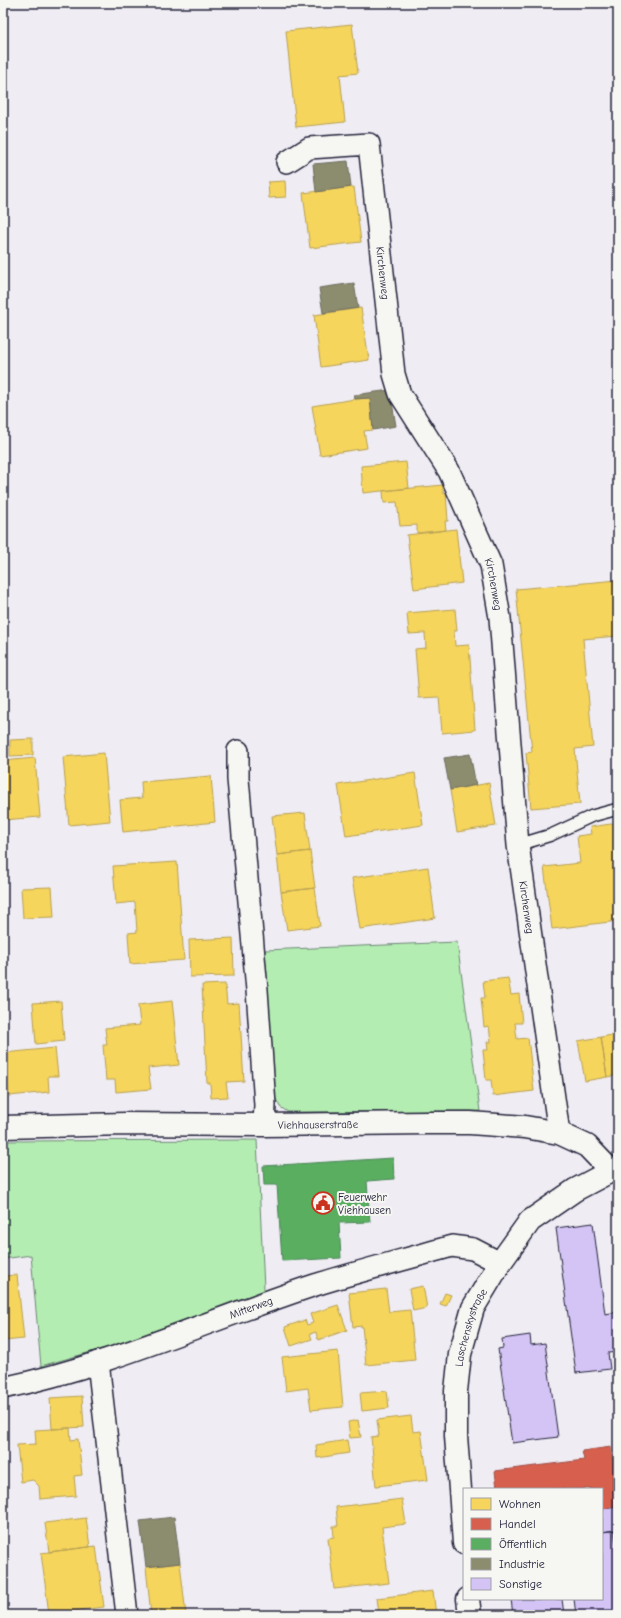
<svg xmlns="http://www.w3.org/2000/svg" width="621" height="1618" font-family="'Comic Neue',sans-serif">
  <style>
    .green { fill: #b4edb1; stroke: #6b8876 }
    .homes { fill: #f6d55c; stroke: #b69f52 }
    .shops { fill: #d6604d; stroke: #a04d48 }
    .public { fill: #5aae61; stroke: #498456 }
    .industry { fill: #8c8c6e; stroke: #6c6c5f }
    .building { fill: #d4c4f5; stroke: #22223b }
    .lines { fill: none; stroke-linecap: round; stroke-linejoin: round }
    .service-casing { stroke: #22223b; stroke-width: 14 }
    .minor-casing { stroke: #22223b; stroke-width: 24 }
    .tertiary-casing { stroke: #22223b; stroke-width: 25 }
    .service { stroke: #f6f6f2; stroke-width: 11 }
    .minor { stroke: #f6f6f2; stroke-width: 21 }
    .tertiary { stroke: #f6f6f2; stroke-width: 22 }
    .labels { text-anchor: middle; stroke-width: 4; stroke-linejoin: round; paint-order: stroke }
    .street-label { font-size: 11px; fill: #22223b; stroke: #f6f6f2 }
    .poi-label { font-size: 11px; fill: #22223b; stroke: #f6f6f2; text-anchor: start }
  </style>
  <rect width="100%" height="100%" fill="#efecf3"/>
  <filter id="ink" filterUnits="userSpaceOnUse"><feTurbulence type="fractalNoise" baseFrequency=".025" numOctaves="2"/><feDisplacementMap in="SourceGraphic" scale="8" xChannelSelector="R" yChannelSelector="G"/><feConvolveMatrix kernelMatrix="1 2 1 2 8 2 1 2 1" color-interpolation-filters="sRGB"/></filter>
  <g filter="url(#ink)">
    <path class="green" d="M 457,942 L 480,1111 L 288,1112 L 280,1107 L 275,1097 L 265,950 Z
      M 257,1140 L 265,1310 L 100,1369 L 105,1348 L 41,1366 L 31,1255 L 3,1259 L 3,1141 Z"/>
    <path class="homes" d="M 352,24 L 358,73 L 340,75 L 345,122 L 296,127 L 286,31 Z
      M 285,181 L 286,197 L 269,198 L 268,182 Z
      M 354,187 L 361,242 L 310,248 L 303,193 Z
      M 361,308 L 369,360 L 321,367 L 314,315 Z
      M 370,398 L 373,430 L 364,431 L 367,448 L 320,455 L 312,406 L 355,399 Z
      M 406,462 L 409,488 L 363,493 L 361,466 Z
      M 443,485 L 443,493 L 446,493 L 448,521 L 445,521 L 446,530 L 417,533 L 417,525 L 400,526 L 397,502 L 384,503 L 383,491 Z
      M 456,529 L 462,583 L 414,589 L 407,535 Z
      M 618,580 L 618,636 L 583,639 L 593,747 L 575,749 L 580,804 L 531,808 L 526,753 L 532,752 L 516,589 Z
      M 455,609 L 457,631 L 454,631 L 455,646 L 469,645 L 475,730 L 442,733 L 439,697 L 419,698 L 415,649 L 426,648 L 425,633 L 409,634 L 407,613 Z
      M 33,739 L 33,755 L 10,756 L 10,740 Z
      M 104,753 L 110,821 L 69,825 L 63,757 Z
      M 35,758 L 40,817 L 3,820 L 3,761 Z
      M 415,773 L 423,825 L 346,836 L 338,785 Z
      M 211,776 L 215,822 L 123,832 L 120,800 L 142,798 L 141,782 Z
      M 489,783 L 496,826 L 457,832 L 450,790 Z
      M 305,813 L 310,851 L 277,855 L 272,816 Z
      M 618,823 L 618,921 L 552,929 L 544,867 L 580,863 L 577,836 L 591,834 L 590,827 Z
      M 310,851 L 315,888 L 281,892 L 277,855 Z
      M 177,862 L 184,960 L 130,964 L 128,933 L 137,932 L 135,902 L 116,904 L 113,866 Z
      M 428,867 L 435,918 L 360,929 L 352,878 Z
      M 52,887 L 54,917 L 23,918 L 21,888 Z
      M 315,888 L 320,926 L 287,930 L 281,892 Z
      M 233,938 L 234,976 L 190,977 L 189,940 Z
      M 508,978 L 511,995 L 519,994 L 522,1023 L 515,1023 L 517,1039 L 528,1038 L 534,1091 L 493,1096 L 491,1080 L 486,1080 L 483,1050 L 488,1050 L 487,1042 L 491,1042 L 489,1026 L 484,1027 L 481,998 L 485,998 L 483,981 Z
      M 225,984 L 227,1004 L 239,1003 L 244,1081 L 226,1082 L 228,1097 L 211,1098 L 210,1083 L 207,1083 L 202,985 Z
      M 61,1001 L 64,1041 L 36,1044 L 33,1003 Z
      M 172,1001 L 179,1065 L 148,1068 L 151,1089 L 116,1092 L 115,1080 L 106,1080 L 103,1045 L 107,1045 L 105,1028 L 140,1025 L 138,1005 Z
      M 618,1034 L 618,1075 L 607,1077 L 601,1037 Z
      M 601,1037 L 607,1077 L 585,1081 L 578,1041 Z
      M 55,1048 L 58,1076 L 48,1076 L 49,1092 L 9,1096 L 4,1053 Z
      M 17,1275 L 24,1339 L 3,1341 L 3,1276 Z
      M 423,1286 L 427,1308 L 413,1311 L 409,1289 Z
      M 386,1289 L 389,1312 L 410,1310 L 415,1360 L 366,1365 L 362,1326 L 353,1327 L 349,1293 Z
      M 445,1293 L 451,1295 L 446,1306 L 440,1304 Z
      M 338,1305 L 347,1330 L 318,1340 L 316,1332 L 310,1334 L 312,1339 L 291,1346 L 285,1327 L 305,1320 L 307,1325 L 313,1323 L 310,1314 Z
      M 338,1351 L 343,1407 L 311,1410 L 308,1388 L 286,1391 L 282,1357 Z
      M 387,1391 L 389,1408 L 362,1411 L 360,1393 Z
      M 82,1396 L 84,1427 L 52,1429 L 50,1398 Z
      M 411,1416 L 413,1432 L 421,1431 L 428,1480 L 376,1486 L 371,1437 L 379,1436 L 377,1420 Z
      M 358,1420 L 361,1437 L 350,1438 L 348,1422 Z
      M 70,1428 L 71,1440 L 78,1439 L 82,1475 L 74,1476 L 76,1496 L 40,1499 L 39,1486 L 33,1480 L 21,1482 L 17,1445 L 36,1444 L 35,1430 Z
      M 347,1440 L 349,1453 L 317,1458 L 316,1445 Z
      M 402,1499 L 406,1524 L 382,1527 L 389,1583 L 334,1589 L 328,1538 L 334,1537 L 333,1526 L 338,1526 L 336,1507 Z
      M 86,1518 L 90,1547 L 49,1552 L 45,1523 Z
      M 96,1546 L 104,1607 L 49,1614 L 41,1553 Z
      M 180,1563 L 186,1615 L 151,1615 L 146,1567 Z
      M 433,1591 L 436,1615 L 371,1615 L 379,1614 L 377,1598 Z"/>
    <path class="shops" d="M 611,1447 L 618,1507 L 602,1509 L 602,1489 L 497,1489 L 495,1471 L 584,1460 L 582,1451 Z"/>
    <path class="public" d="M 393,1158 L 394,1179 L 367,1181 L 370,1222 L 339,1223 L 341,1258 L 282,1261 L 277,1185 L 264,1185 L 263,1166 Z"/>
    <path class="industry" d="M 348,161 L 351,187 L 316,192 L 313,164 Z
      M 354,283 L 358,308 L 323,313 L 319,288 Z
      M 390,390 L 396,426 L 373,430 L 370,398 L 355,399 L 354,395 Z
      M 470,754 L 476,785 L 450,790 L 444,758 Z
      M 174,1517 L 180,1563 L 146,1567 L 140,1521 Z"/>
    <path class="building" d="M 593,1223 L 605,1314 L 618,1312 L 618,1352 L 608,1353 L 610,1369 L 576,1373 L 556,1228 Z
      M 530,1335 L 531,1345 L 545,1343 L 558,1437 L 512,1443 L 498,1349 L 503,1348 L 502,1339 Z
      M 618,1507 L 618,1530 L 602,1532 L 602,1509 Z
      M 614,1530 L 618,1561 L 618,1615 L 576,1615 L 574,1599 L 602,1599 L 602,1532 Z
      M 511,1599 L 562,1599 L 564,1615 L 513,1615 Z"/>
    <g class="lines">
      <g class="service-casing">
        <path id="service" d="M 518,845 L 551,835 L 592,816 L 618,809"/>
      </g>
      <g class="minor-casing">
        <g id="minor">
          <path id="s1" d="M 287,162 L 309,148 L 369,144 L 394,374 L 400,394 L 449,471 L 491,565 L 500,618 L 518,845 L 559,1133"/>
          <path d="M 238,751 L 238,779 L 257,990 L 265,1105 L 264,1125"/>
          <path d="M 98,1362 L 127,1615"/>
          <path id="s2" d="M 3,1388 C 110,1366 211,1319 315,1285 C 360,1271 407,1259 452,1246 L 473,1249 L 500,1263"/>
        </g>
      </g>
      <g class="tertiary-casing">
        <g id="tertiary">
          <path id="s3" d="M 3,1127 L 125,1124 L 264,1125 L 427,1123 L 470,1123 L 525,1127 L 559,1133 L 587,1146 L 611,1171"/>
          <path id="s4" d="M 464,1543 L 456,1436 L 456,1391 L 460,1354 L 473,1308 L 500,1263 L 530,1221 L 575,1190 L 611,1171 L 618,1169"/>
          <path d="M 468,1599 L 470,1615"/>
        </g>
      </g>
      <use href="#service" class="service"/>
      <use href="#minor" class="minor"/>
      <use href="#tertiary" class="tertiary"/>
    </g>
  </g>
  <defs>
    <g id="civic-ring" transform="scale(1.15)"><circle r="9.5" fill="#f6f6f2" stroke="#c8321e" stroke-width="1.5"/><path d="M-.6-6.5H3V-4.5H.6V-3L4-1V1h2V6H-6V1h2V-1L-.6-3ZM-1.2 2.5V6h2.4V2.5Z" fill="#c8321e"/></g>
  </defs>
  <g fill-rule="evenodd">
    <use href="#civic-ring" x="323" y="1203"/>
  </g>
  <g class="labels">
    <g class="street-label">
      <text dy="4" stroke="none"><textPath href="#s1" startOffset="216">Kirchenweg</textPath></text>
      <text dy="4" stroke="none"><textPath href="#s1" startOffset="552">Kirchenweg</textPath></text>
      <text dy="4" stroke="none"><textPath href="#s1" startOffset="877">Kirchenweg</textPath></text>
      <text dy="4" stroke="none"><textPath href="#s3" startOffset="315">Viehhauserstraße</textPath></text>
      <text dy="4" stroke="none"><textPath href="#s2" startOffset="261">Mitterweg</textPath></text>
      <text dy="4" stroke="none"><textPath href="#s4" startOffset="218">Laschenskystraße</textPath></text>
    </g>
    <g class="poi-label">
      <text x="338" y="1201">Feuerwehr<tspan x="338" dy="13">Viehhausen</tspan></text>
    </g>
  </g>
  <rect width="621" height="1618" fill="none" stroke="#f6f6f2" stroke-width="16"/>
  <rect x="8" y="8" width="605" height="1602" fill="none" stroke="#22223b" stroke-width="1.5" filter="url(#ink)"/>
  <rect x="463" y="1488" width="140" height="112" fill="#f6f6f2" stroke="#a1a1a9"/>
  <rect x="471" y="1498" width="20" height="12" fill="#f6d55c" stroke="#a1a1a9"/>
  <text x="499" y="1508" font-size="12" fill="#22223b">Wohnen</text>
  <rect x="471" y="1518" width="20" height="12" fill="#d6604d" stroke="#a1a1a9"/>
  <text x="499" y="1528" font-size="12" fill="#22223b">Handel</text>
  <rect x="471" y="1538" width="20" height="12" fill="#5aae61" stroke="#a1a1a9"/>
  <text x="499" y="1548" font-size="12" fill="#22223b">Öffentlich</text>
  <rect x="471" y="1558" width="20" height="12" fill="#8c8c6e" stroke="#a1a1a9"/>
  <text x="499" y="1568" font-size="12" fill="#22223b">Industrie</text>
  <rect x="471" y="1578" width="20" height="12" fill="#d4c4f5" stroke="#a1a1a9"/>
  <text x="499" y="1588" font-size="12" fill="#22223b">Sonstige</text>
</svg>
